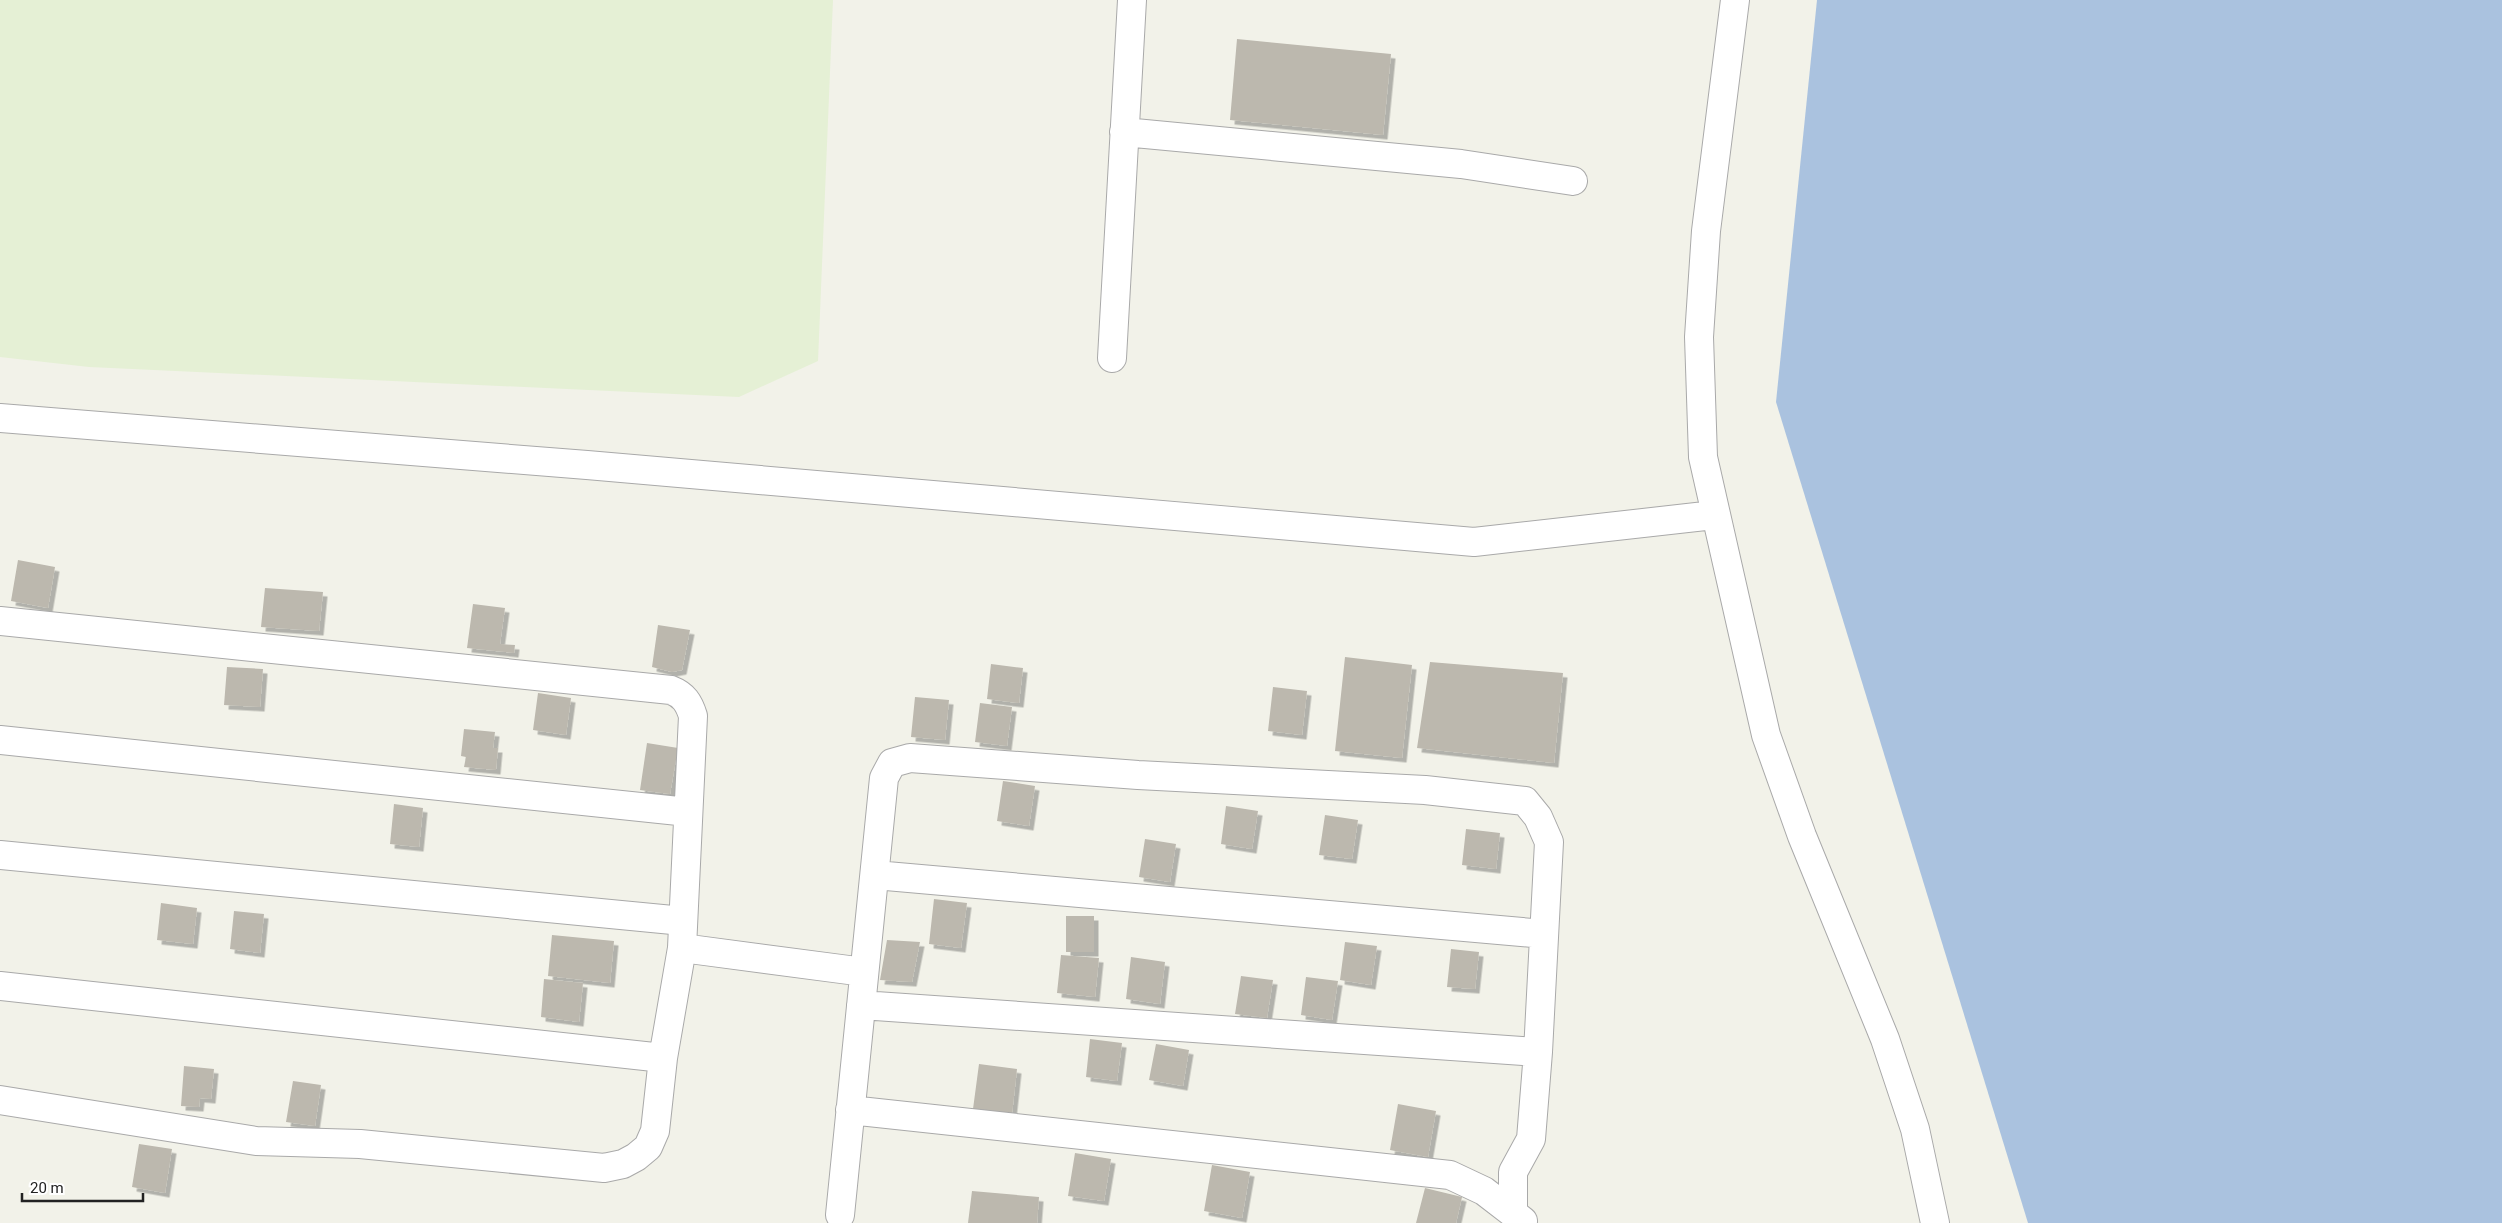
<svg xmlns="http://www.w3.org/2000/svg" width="2502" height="1223" font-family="Roboto,sans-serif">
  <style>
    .farmland { fill: #e5f0d5 }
    .water { fill: #aac2df }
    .building { fill: #bcb8ae; filter: url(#shadow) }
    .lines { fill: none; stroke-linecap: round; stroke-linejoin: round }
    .street-casing { stroke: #a9a9a9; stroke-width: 30 }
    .street { stroke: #fff; stroke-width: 28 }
  </style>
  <defs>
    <filter id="shadow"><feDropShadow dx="4.5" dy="4.5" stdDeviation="0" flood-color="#0004"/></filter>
  </defs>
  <rect width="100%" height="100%" fill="#f2f2e9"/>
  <path class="farmland" d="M 0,0 L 833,0 L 818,361 L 739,397 L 89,367 L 0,357 Z"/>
  <path class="water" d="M 1817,0 L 2502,0 L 2502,1223 L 2028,1223 L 1776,402 Z"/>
  <path class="building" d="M 1237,39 L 1391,54 L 1383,135 L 1230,120 Z
    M 18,560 L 55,567 L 48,608 L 11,601 Z
    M 265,588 L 323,592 L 319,631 L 261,627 Z
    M 473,604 L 505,608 L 500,644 L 515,645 L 514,653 L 467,648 Z
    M 658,625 L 690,630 L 682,670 L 672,672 L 652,667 Z
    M 1345,657 L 1412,665 L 1402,758 L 1335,751 Z
    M 1430,662 L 1563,673 L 1554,763 L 1417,748 Z
    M 991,664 L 1023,668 L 1019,703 L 987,699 Z
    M 227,667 L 263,669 L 260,707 L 224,705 Z
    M 1273,687 L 1307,691 L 1302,735 L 1268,731 Z
    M 538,693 L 571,698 L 566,735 L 533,730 Z
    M 915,697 L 949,700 L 945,740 L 911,737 Z
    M 980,703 L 1012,707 L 1007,746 L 975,742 Z
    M 464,729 L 495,732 L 493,748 L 498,748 L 496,770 L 464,767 L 466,757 L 461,756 Z
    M 647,743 L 678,748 L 670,794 L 640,790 Z
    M 1003,781 L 1035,786 L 1029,826 L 997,821 Z
    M 394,804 L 423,808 L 419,847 L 390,844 Z
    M 1226,806 L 1258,811 L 1252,849 L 1221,844 Z
    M 1325,815 L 1358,820 L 1352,859 L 1319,855 Z
    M 1466,829 L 1500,833 L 1496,869 L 1462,865 Z
    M 1145,839 L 1176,844 L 1170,882 L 1139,877 Z
    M 934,899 L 967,903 L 961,948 L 929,944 Z
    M 161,903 L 197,908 L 193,944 L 157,940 Z
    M 234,911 L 264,914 L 260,953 L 230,949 Z
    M 1066,916 L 1094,916 L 1094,952 L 1066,952 Z
    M 552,935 L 614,941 L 610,983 L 548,976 Z
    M 887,940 L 920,942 L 912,982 L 880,980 Z
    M 1345,942 L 1377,946 L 1371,985 L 1340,980 Z
    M 1451,949 L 1479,952 L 1475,989 L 1447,987 Z
    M 1061,955 L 1099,958 L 1095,997 L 1057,993 Z
    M 1131,957 L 1165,962 L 1160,1004 L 1126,999 Z
    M 1241,976 L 1273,980 L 1267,1018 L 1235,1014 Z
    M 1306,977 L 1338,981 L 1332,1020 L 1301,1015 Z
    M 544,979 L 583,983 L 579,1022 L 541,1017 Z
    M 1090,1039 L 1122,1043 L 1117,1081 L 1086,1077 Z
    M 1156,1044 L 1189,1050 L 1183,1086 L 1149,1080 Z
    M 979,1064 L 1017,1069 L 1012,1114 L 973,1109 Z
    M 184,1066 L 214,1069 L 211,1099 L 200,1098 L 199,1107 L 181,1106 Z
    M 293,1081 L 321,1085 L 315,1126 L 286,1122 Z
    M 1398,1104 L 1436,1111 L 1428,1157 L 1390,1150 Z
    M 139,1144 L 172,1149 L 165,1193 L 132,1187 Z
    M 1075,1153 L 1111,1159 L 1104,1201 L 1068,1196 Z
    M 1212,1165 L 1250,1172 L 1242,1218 L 1204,1211 Z
    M 1425,1188 L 1462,1197 L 1456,1223 L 1416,1223 Z
    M 972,1191 L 1039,1197 L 1037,1223 L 968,1223 Z"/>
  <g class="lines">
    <g class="street-casing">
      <path id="street" d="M 1735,0 L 1706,231 L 1699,337 L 1703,457 L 1766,735 L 1802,836 L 1885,1039 L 1915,1129 L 1935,1223
        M 1124,132 L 1461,164 L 1573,181
        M 1112,358 L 1132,0
        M 0,418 L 587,465 L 1474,542 L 1714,515
        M 0,621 L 671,690 C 684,695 689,703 693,716 L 682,948 L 663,1058 L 655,1131 L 648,1147 L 636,1157 L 623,1164 L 604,1168 L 360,1144 L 256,1141 L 0,1100
        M 0,740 L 688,812
        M 0,855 L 683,921
        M 875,875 L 1544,934
        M 682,948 L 864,972
        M 0,986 L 663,1058
        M 861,1005 L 1538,1052
        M 850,1110 L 1450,1175 L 1484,1191 L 1523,1221
        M 840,1215 L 884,778 L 892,763 L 910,758 L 1138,775 L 1425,790 L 1525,801 L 1538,817 L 1549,842 L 1538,1052 L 1531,1139 L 1513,1172 L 1513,1213"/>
    </g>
    <use href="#street" class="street"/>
  </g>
  <path d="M22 1193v8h121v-8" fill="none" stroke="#222222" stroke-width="2.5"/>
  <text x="30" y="1193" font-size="15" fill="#222222" stroke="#ffffff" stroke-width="4" paint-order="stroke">20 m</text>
</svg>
